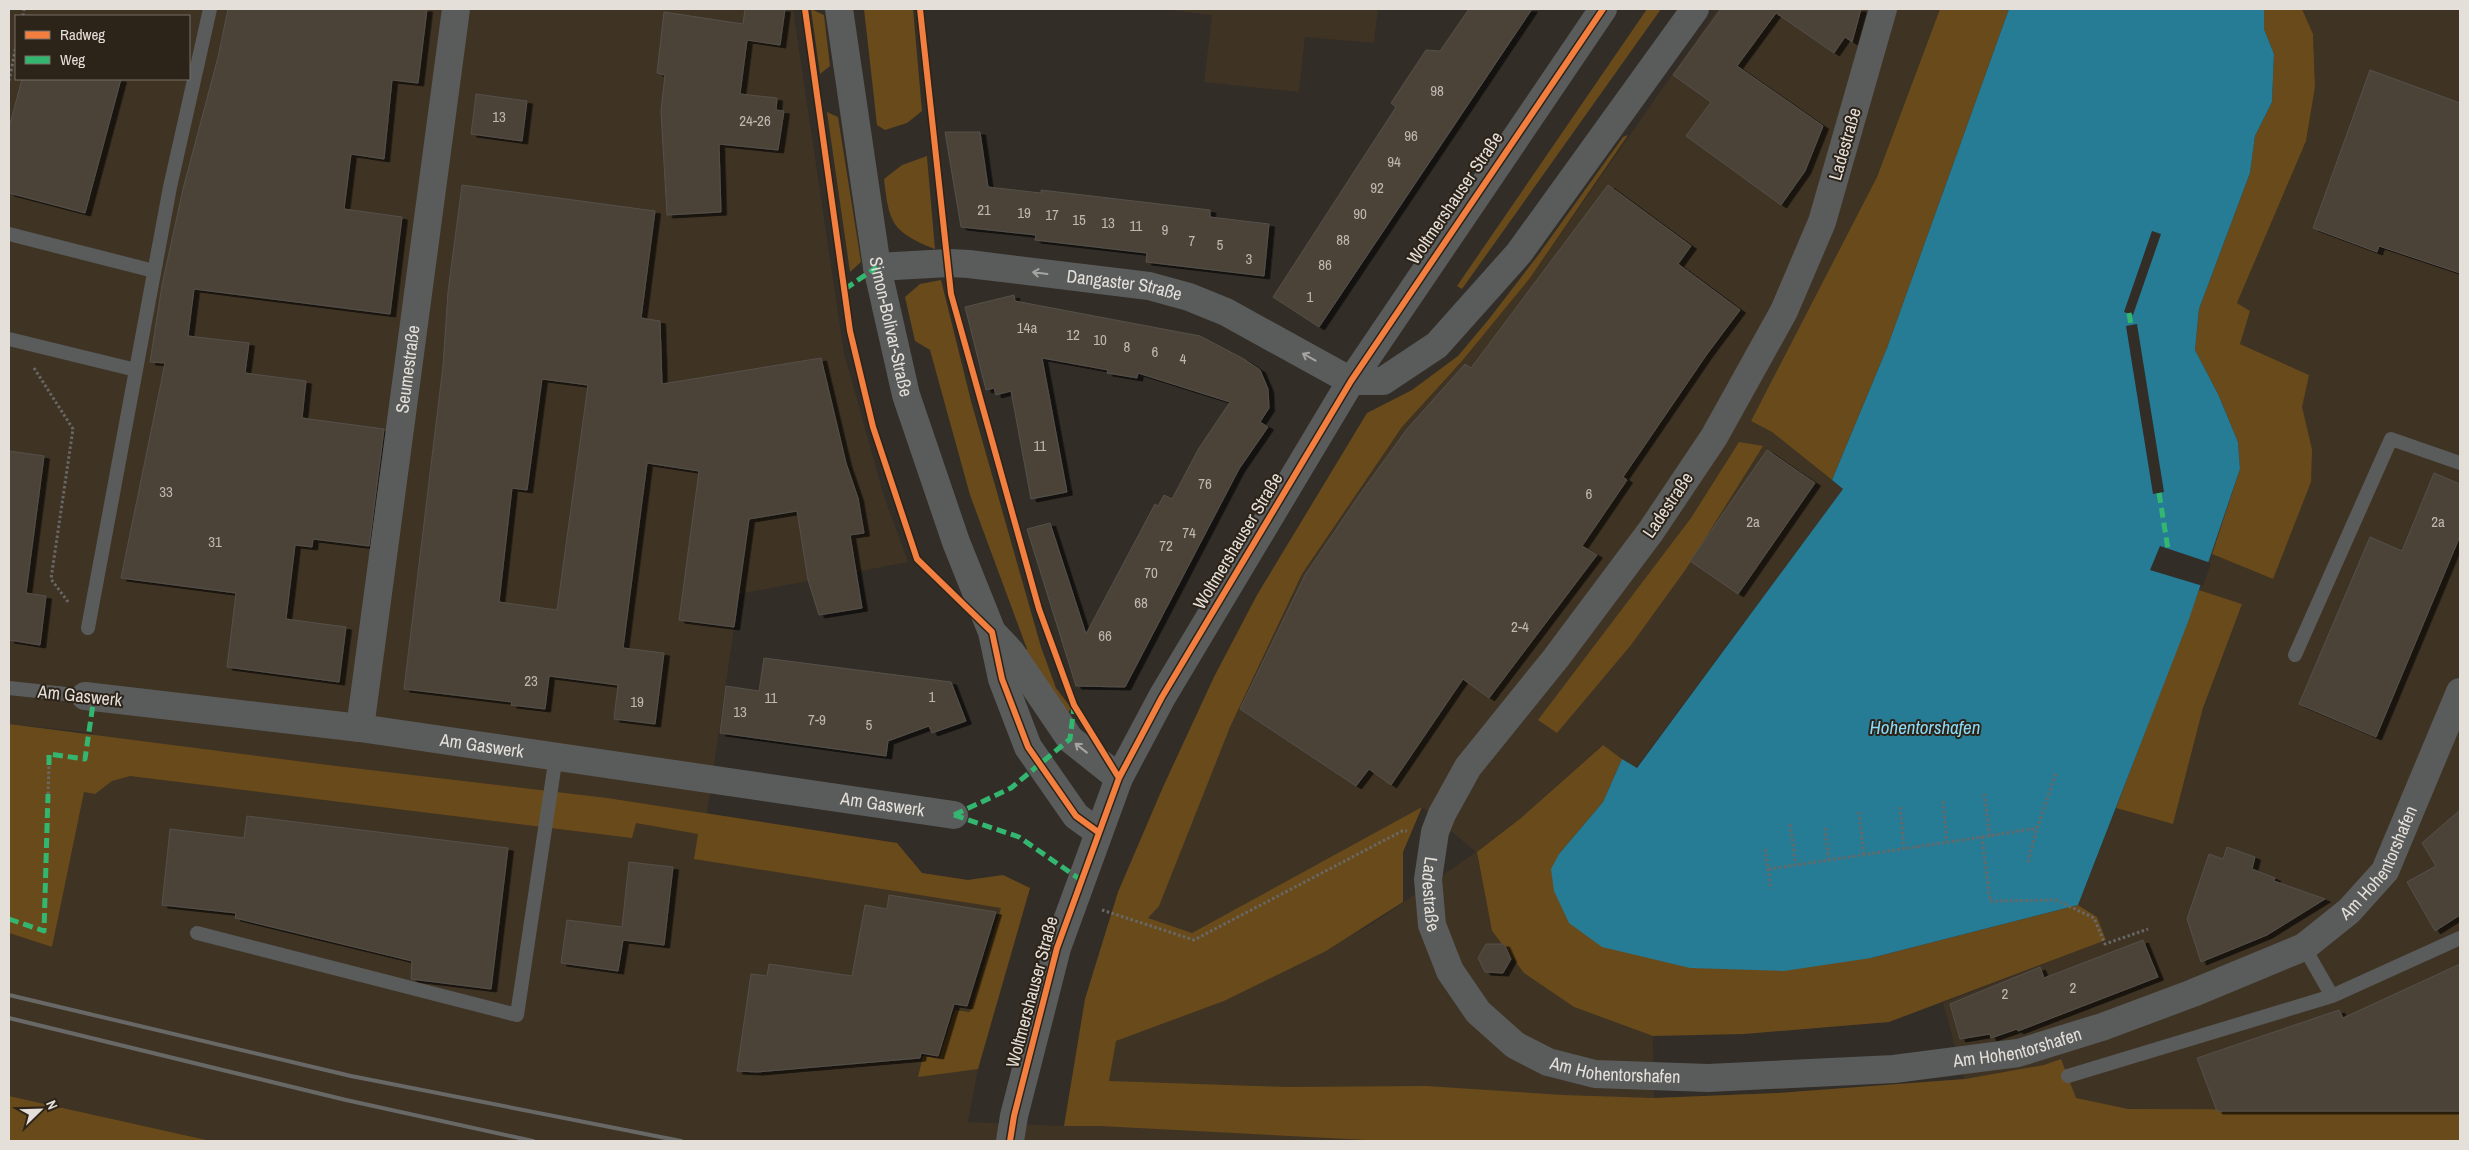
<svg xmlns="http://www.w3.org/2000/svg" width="2469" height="1150" font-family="'Archivo Narrow',sans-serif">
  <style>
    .built { fill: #3f3324; fill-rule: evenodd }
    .green { fill: #694a1b }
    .water { fill: #267b95 }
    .pier { fill: #322d27 }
    .building { fill: #4b4339; stroke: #54504a; fill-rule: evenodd; filter: url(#shadow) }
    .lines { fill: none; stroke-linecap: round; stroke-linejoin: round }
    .path { stroke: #686867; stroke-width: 3; stroke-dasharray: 2.5 2.5; stroke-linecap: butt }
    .service { stroke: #5a5c5c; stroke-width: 14 }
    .minor { stroke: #5a5c5c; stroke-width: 28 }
    .tertiary { stroke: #5a5c5c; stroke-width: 28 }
    .rail { stroke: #686867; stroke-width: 4 }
    .quiet { stroke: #33b770; stroke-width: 5; stroke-dasharray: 10 5; stroke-linecap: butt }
    .cycleway-casing { stroke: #2c2319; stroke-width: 9 }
    .cycleway { stroke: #f27e40; stroke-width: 6 }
    .oneway { stroke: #a6a4a0 }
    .labels { text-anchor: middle; stroke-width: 4; stroke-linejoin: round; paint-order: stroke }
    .number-label { font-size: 15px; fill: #beb8b0 }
    .street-label { font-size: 18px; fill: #e4dfd8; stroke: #2c2319 }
    .water-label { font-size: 19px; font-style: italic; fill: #8adbf8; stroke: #2c2319 }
  </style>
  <defs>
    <filter id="shadow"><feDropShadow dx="5.5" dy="3" stdDeviation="0" flood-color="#0009"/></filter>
  </defs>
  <rect width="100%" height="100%" fill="#322d27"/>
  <path class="built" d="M 9,9 L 793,9 L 844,353 L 883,493 L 908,562 L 739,594 L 707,813 L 897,843 L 922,873 L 968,880 L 1003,875 L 1030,888 L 978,1069 L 968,1122 L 1064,1126 L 1100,1126 L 1116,1041 L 1224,1001 L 1372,924 L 1476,852 L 1422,807 L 1192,934 L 1147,918 L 1230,727 L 1302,574 L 1402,427 L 1462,361 L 1530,278 L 1718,9 L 1940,9 L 1877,177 L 1751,421 L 1772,432 L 1843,489 L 1636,768 L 1602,745 L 1521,818 L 1477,852 L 1492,931 L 1524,973 L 1574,1007 L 1653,1036 L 1654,1098 L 1777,1093 L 1964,1079 L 1943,1003 L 2106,940 L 2097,917 L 2078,905 L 2116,808 L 2173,824 L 2203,708 L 2242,604 L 2199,590 L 2212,554 L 2273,579 L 2312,449 L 2301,407 L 2309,375 L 2240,344 L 2250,311 L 2237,303 L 2306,141 L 2315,87 L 2313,34 L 2302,9 L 2460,9 L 2460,1141 L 211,1141 L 9,1096 L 9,933 L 52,947 L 93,733 L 9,724 ZM 16,16 L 189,16 L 189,79 L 16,79 Z
    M 1161,9 L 1378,9 L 1374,43 L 1305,37 L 1299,92 L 1204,82 L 1212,15 Z"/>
  <path class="green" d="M 811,9 L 824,15 L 830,66 L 820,74 Z
    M 864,9 L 913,9 L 922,111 L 907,123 L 885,130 L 877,125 Z
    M 1647,9 L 1661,9 L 1462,289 L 1457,286 Z
    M 1940,9 L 2009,9 L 1887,348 L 1832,480 L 1772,432 L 1751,421 L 1877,177 Z
    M 2264,9 L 2302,9 L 2313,34 L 2315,87 L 2306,141 L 2237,303 L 2250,311 L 2240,344 L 2309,375 L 2302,407 L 2312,449 L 2311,482 L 2273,579 L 2212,554 L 2240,469 L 2238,442 L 2218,394 L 2195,350 L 2199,309 L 2250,173 L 2255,136 L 2272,102 L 2274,54 L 2264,29 Z
    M 827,112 L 838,117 L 861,262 L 850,272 Z
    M 1628,135 L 1530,278 L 1462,361 L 1402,427 L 1302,574 L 1230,727 L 1159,906 L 1148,918 L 1192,933 L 1422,807 L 1403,852 L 1403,902 L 1326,951 L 1224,1001 L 1116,1041 L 1109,1081 L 1288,1087 L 1426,1086 L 1563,1095 L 1654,1098 L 1777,1093 L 1965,1079 L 2044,1065 L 2061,1059 L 2076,1098 L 2128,1109 L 2460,1110 L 2460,1141 L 1387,1141 L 1100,1126 L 1064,1126 L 1085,999 L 1118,892 L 1163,787 L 1214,677 L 1257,595 L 1367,413 L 1412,390 L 1458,356 L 1489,319 L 1539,254 L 1623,137 Z
    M 927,156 L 927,157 L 935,249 C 892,232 889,223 884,179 L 902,165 Z
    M 941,280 L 971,401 L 1041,647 L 1056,688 L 1072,709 L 1063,716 L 1020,655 L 1027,649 L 970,495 L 930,350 L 915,341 L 905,297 L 920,284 Z
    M 1739,442 L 1763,446 L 1686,569 L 1631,645 L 1557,733 L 1538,720 L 1691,518 Z
    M 2199,590 L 2242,604 L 2203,708 L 2173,824 L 2116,808 Z
    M 9,724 L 328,765 L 607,798 L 897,843 L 922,873 L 968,880 L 1003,875 L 1030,888 L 978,1069 L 918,1077 L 923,1056 L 939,1058 L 955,1010 L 970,1012 L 1001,908 L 694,859 L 698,834 L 636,823 L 632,838 L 130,776 L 112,781 L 95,794 L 84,792 L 52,947 L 9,933 Z
    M 1603,745 L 1622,759 L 1603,802 L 1559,854 L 1871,958 L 2078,905 L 2097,917 L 2106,940 L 1889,1022 L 1744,1034 L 1653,1036 L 1574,1007 L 1524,973 L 1492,931 L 1477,852 L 1521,818 Z
    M 9,1096 L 211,1141 L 9,1141 Z"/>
  <path class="water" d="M 2009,9 L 2264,9 L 2264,29 L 2274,54 L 2272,102 L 2255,136 L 2250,173 L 2199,309 L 2195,350 L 2218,394 L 2238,442 L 2240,469 L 2188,622 L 2078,905 L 1871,958 L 1784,971 L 1690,968 L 1602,947 L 1569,923 L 1554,891 L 1551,869 L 1559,854 L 1603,802 L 1622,759 L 1637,768 L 1843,489 L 1832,480 L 1887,348 Z"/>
  <path class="pier" d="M 2152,231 L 2161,234 L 2133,315 L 2124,312 Z
    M 2137,324 L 2164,492 L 2153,494 L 2126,326 Z
    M 2160,546 L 2211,563 L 2203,586 L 2150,570 Z"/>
  <path class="building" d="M 228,9 L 427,9 L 418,83 L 392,80 L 384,159 L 351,154 L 344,209 L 402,217 L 390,314 L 194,289 L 188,336 L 249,343 L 245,373 L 306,381 L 302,418 L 384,429 L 369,546 L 313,539 L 312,547 L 295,545 L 286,619 L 346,627 L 339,682 L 227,667 L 236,593 L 121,578 L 165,363 L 150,362 L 162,285 L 183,189 L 218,57 Z
    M 745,9 L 785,9 L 780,45 L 747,40 L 740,94 L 777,98 L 776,110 L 784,111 L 778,150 L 719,144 L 721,212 L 667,215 L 661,111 L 665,75 L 657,73 L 664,12 L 743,24 Z
    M 1469,9 L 1532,9 L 1319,327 L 1273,297 L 1396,107 L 1391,103 L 1426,50 L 1440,51 Z
    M 1721,9 L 1861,9 L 1852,42 L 1845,37 L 1834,53 L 1776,13 L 1737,66 L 1823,126 L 1805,171 L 1781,205 L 1686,136 L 1711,102 L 1673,75 Z
    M 2370,70 L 2460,103 L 2460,273 L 2379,246 L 2377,252 L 2313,228 Z
    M 22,79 L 121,79 L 85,213 L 9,193 L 9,128 Z
    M 476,94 L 527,101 L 522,141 L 471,134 Z
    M 945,132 L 980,132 L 988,187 L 1041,193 L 1041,190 L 1210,210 L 1210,217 L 1269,224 L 1264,276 L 1146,262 L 1147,253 L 1035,240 L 1036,235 L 961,227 Z
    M 462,185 L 655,211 L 641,318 L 660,321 L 662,384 L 821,358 L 846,463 L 858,498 L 864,533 L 850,535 L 862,608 L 819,615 L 808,580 L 797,511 L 749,519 L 734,627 L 679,620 L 699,471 L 647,463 L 623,648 L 664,653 L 655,724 L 614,719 L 618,685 L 549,676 L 545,709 L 511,705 L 512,702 L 404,689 L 443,366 L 448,292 ZM 542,379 L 588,385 L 557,610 L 499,602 L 512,488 L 527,490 Z
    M 1608,185 L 1691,246 L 1678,264 L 1740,310 L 1707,354 L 1623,477 L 1627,480 L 1582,546 L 1597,555 L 1489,698 L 1463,679 L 1391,785 L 1369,769 L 1356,786 L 1240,709 L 1305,575 L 1360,494 L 1407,429 L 1465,364 L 1471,368 Z
    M 1014,295 L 1015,301 L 1200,336 L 1244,359 L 1260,370 L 1268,389 L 1269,408 L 1260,422 L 1268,427 L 1239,469 L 1125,687 L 1076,686 L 1027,529 L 1050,523 L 1086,634 L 1155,504 L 1158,506 L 1164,495 L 1172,499 L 1199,448 L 1230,402 L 1138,373 L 1137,378 L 1107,373 L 1108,370 L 1042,358 L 1067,492 L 1031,499 L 1011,391 L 996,395 L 994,388 L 986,390 L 965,307 Z
    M 1767,450 L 1815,483 L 1738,594 L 1690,561 Z
    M 9,451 L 44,456 L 26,593 L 46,596 L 40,645 L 9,640 Z
    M 2434,473 L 2460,484 L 2460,536 L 2376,737 L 2299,704 L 2370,537 L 2402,551 Z
    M 764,658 L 951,682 L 966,721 L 932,733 L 929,726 L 888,741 L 886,756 L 720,733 L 726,686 L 759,691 Z
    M 2460,810 L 2460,915 L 2435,931 L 2407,882 L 2436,866 L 2422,843 Z
    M 247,816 L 508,848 L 491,989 L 411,979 L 412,961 L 235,918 L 236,913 L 162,905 L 170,829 L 244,838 Z
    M 2227,847 L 2255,857 L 2252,869 L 2275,878 L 2274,881 L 2325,899 L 2267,935 L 2201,962 L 2187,919 L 2209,854 L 2223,859 Z
    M 629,862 L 673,867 L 664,945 L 623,940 L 618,971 L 561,963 L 567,920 L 622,927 Z
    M 889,895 L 996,912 L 967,1006 L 954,1004 L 938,1056 L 921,1053 L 920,1058 L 757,1072 L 737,1071 L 751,974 L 767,976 L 769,964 L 852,976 L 865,905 L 887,909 Z
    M 2143,940 L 2158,977 L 2018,1031 L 2017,1029 L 1991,1038 L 1990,1034 L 1960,1039 L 1950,1004 L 2040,967 L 2044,978 Z
    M 1486,944 L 1504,944 L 1511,959 L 1503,973 L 1485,972 L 1478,958 Z
    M 2460,964 L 2460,1111 L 2217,1111 L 2197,1058 L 2339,1010 L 2343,1018 Z"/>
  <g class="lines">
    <path class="path" d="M 23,16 L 24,9
      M 9,81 L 16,46
      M 34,368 L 73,429 L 51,579 L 69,603
      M 48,794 L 49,765
      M 1984,794 L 1990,836
      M 1943,801 L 1947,842
      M 1900,807 L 1904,849
      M 1859,812 L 1864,855
      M 1790,824 L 1796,865
      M 1825,828 L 1829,860
      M 1982,837 L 2037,828
      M 1765,849 L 1771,889
      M 2028,862 L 2037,828 L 2056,773
      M 1769,869 L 1982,837 L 1990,901 L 2056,900 L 2094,918 L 2105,944 L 2148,929
      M 1102,910 L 1194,940 L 1402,831 L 1407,831"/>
    <path class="service" d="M 9,234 L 154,271
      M 9,339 L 136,370
      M 88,628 L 170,187 L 210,9
      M 2295,655 L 2391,439 L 2460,463
      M 9,688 L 85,696
      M 197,933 L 517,1015 L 556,756
      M 2304,947 L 2332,996
      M 2068,1076 L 2332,996 L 2460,938"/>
    <g class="minor">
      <path id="s1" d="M 1883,9 L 1822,222 L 1784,311 L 1714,437 L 1651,531 L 1556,658 L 1468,767 L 1442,814 L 1435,832 L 1428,879 L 1432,925 L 1450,971 L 1478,1012 L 1515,1045 L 1548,1062 L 1595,1074 L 1708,1078 L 1894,1069 L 2018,1053 L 2102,1027 L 2193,993 L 2304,947 L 2349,911 L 2385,871 L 2460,692"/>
      <path id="s2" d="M 877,267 L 949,263 L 969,264 L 1149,286 L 1189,297 L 1226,312 L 1351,381 L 1383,381 L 1437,345 L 1519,253 L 1695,9"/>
      <path id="s3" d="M 85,696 L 360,728 L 954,815"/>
      <path id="s4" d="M 360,728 L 456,9"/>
    </g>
    <g class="tertiary">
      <path id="s5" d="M 839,9 L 877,267 L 906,395 L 956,542 L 992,632 L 1002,679 L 1028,747 L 1076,816 L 1098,832"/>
      <path d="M 995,635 L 1011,652 L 1070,739 L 1119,778"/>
      <path d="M 1010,1141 L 1014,1116 L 1057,948 L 1119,778 L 1162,697 L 1351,381 L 1603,9"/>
    </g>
    <path class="rail" d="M 9,995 L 351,1076 L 681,1141
      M 9,1018 L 346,1100 L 533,1141"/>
    <path class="quiet" d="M 845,289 L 877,267
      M 2129,313 L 2131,325
      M 2159,493 L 2168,549
      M 49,765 L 49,754 L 85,759 L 94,697
      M 954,815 L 1011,788 L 1070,739 L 1074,707
      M 954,815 L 1019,837 L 1081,880
      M 9,919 L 44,931 L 48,794"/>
    <g class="cycleway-casing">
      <path id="cycleway" d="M 805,9 L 850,331 L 873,427 L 917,559 L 992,632 L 1002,679 L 1028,747 L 1076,816 L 1098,832
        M 920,9 L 951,294 L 1039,609 L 1074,705 L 1119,778
        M 1010,1141 L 1014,1116 L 1057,948 L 1119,778 L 1162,697 L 1351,381 L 1603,9"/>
    </g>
    <use href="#cycleway" class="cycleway"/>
  </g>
  <defs><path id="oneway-shaft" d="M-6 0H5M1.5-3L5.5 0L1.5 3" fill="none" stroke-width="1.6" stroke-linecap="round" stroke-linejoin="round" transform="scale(1.25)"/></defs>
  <g class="oneway">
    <use href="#oneway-shaft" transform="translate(1040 273) rotate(-173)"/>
    <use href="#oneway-shaft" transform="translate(1309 357) rotate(-151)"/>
    <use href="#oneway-shaft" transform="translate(1081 748) rotate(-142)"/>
  </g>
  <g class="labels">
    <g class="number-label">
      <text x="1437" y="96">98</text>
      <text x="499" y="122">13</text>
      <text x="755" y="126">24-26</text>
      <text x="1411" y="141">96</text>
      <text x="1394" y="167">94</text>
      <text x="1377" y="193">92</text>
      <text x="984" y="215">21</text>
      <text x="1024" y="218">19</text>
      <text x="1360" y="219">90</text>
      <text x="1052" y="220">17</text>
      <text x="1079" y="225">15</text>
      <text x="1108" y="228">13</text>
      <text x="1136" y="231">11</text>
      <text x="1165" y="235">9</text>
      <text x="1343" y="245">88</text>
      <text x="1192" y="246">7</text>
      <text x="1220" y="250">5</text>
      <text x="1249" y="264">3</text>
      <text x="1325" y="270">86</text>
      <text x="1310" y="302">1</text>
      <text x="1027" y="333">14a</text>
      <text x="1073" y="340">12</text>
      <text x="1100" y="345">10</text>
      <text x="1127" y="352">8</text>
      <text x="1155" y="357">6</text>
      <text x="1183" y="364">4</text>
      <text x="1040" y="451">11</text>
      <text x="1205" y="489">76</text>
      <text x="166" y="497">33</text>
      <text x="1589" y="499">6</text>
      <text x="1753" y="527">2a</text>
      <text x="2438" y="527">2a</text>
      <text x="1189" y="538">74</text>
      <text x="215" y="547">31</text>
      <text x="1166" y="551">72</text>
      <text x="1151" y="578">70</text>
      <text x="1141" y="608">68</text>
      <text x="1520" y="632">2-4</text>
      <text x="1105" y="641">66</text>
      <text x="531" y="686">23</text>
      <text x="932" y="702">1</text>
      <text x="771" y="703">11</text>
      <text x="637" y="707">19</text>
      <text x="740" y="717">13</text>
      <text x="817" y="725">7-9</text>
      <text x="869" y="730">5</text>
      <text x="2073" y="993">2</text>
      <text x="2005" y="999">2</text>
    </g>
    <g class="street-label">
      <text transform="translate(1845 144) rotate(-74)" y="6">Ladestraße</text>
      <text transform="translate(1455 198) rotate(-56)" y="6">Woltmershauser Straße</text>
      <text dy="6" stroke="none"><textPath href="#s2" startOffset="249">Dangaster Straße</textPath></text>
      <text dy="6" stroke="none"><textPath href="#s5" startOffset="322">Simon-Bolivar-Straße</textPath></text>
      <text dy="6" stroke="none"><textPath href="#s4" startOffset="362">Seumestraße</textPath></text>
      <text transform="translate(1668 505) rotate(-56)" y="6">Ladestraße</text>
      <text transform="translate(1238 541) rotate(-59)" y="6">Woltmershauser Straße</text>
      <text transform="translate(80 696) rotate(6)" y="6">Am Gaswerk</text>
      <text dy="6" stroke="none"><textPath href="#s3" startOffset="400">Am Gaswerk</textPath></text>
      <text dy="6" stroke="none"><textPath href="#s3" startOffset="805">Am Gaswerk</textPath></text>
      <text dy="6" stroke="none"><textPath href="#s1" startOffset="2120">Am Hohentorshafen</textPath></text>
      <text dy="6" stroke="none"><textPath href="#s1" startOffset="1010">Ladestraße</textPath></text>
      <text transform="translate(1032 992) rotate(-75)" y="6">Woltmershauser Straße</text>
      <text dy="6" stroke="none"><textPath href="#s1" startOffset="1700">Am Hohentorshafen</textPath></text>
      <text dy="6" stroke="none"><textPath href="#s1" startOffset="1295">Am Hohentorshafen</textPath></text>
    </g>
    <g class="water-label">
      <text x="1925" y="734">Hohentorshafen</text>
    </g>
  </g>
  <rect width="2469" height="1150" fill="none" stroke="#e4dfd8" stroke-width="20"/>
  <rect x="15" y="15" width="175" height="65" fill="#2c2319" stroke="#766e65"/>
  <rect x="25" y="31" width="25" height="8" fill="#f27e40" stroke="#766e65"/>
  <text x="60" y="40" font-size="15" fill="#e4dfd8">Radweg</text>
  <rect x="25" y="56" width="25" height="8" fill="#33b770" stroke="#766e65"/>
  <text x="60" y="65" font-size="15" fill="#e4dfd8">Weg</text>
  <g transform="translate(40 1110) rotate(67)" stroke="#2c2319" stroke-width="4" paint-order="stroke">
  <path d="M0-4L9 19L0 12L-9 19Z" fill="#e4dfd8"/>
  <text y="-8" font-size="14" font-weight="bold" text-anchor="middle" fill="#e4dfd8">N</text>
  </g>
</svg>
